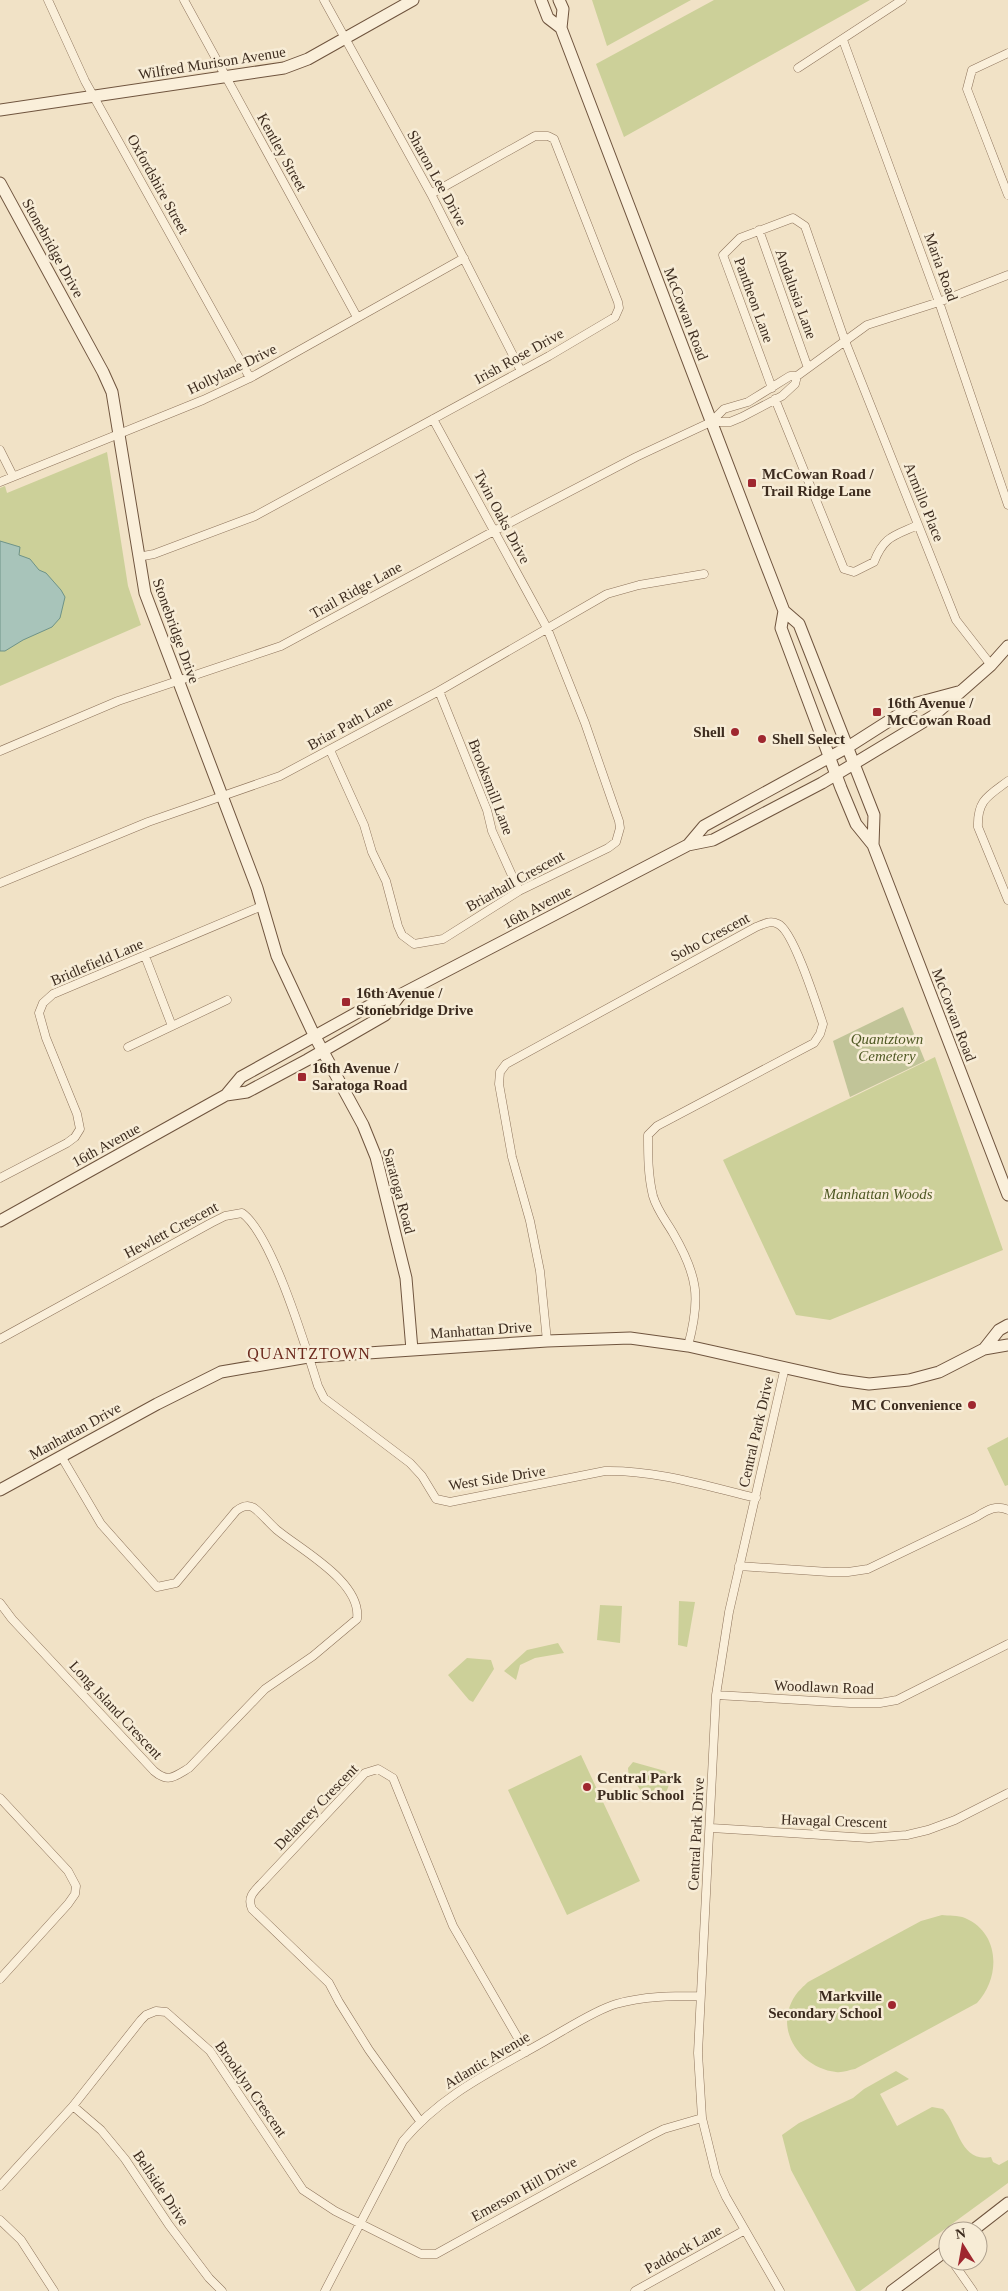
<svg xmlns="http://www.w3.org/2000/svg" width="1008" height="2291" font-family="Georgia,serif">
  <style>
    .green { fill: #ccd099 }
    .cemetery { fill: #c1c498 }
    .water { fill: #a8c4ba; stroke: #6e9388 }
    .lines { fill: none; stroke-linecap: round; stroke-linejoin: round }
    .street-casing { stroke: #8d735b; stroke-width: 9 }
    .secondary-casing { stroke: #6f543e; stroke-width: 13 }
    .street { stroke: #faefda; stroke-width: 8 }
    .secondary { stroke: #faefda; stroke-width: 11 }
    .poi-dot { fill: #9f272f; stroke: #f7ecd6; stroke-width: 2 }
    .labels { text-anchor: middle; stroke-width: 5; stroke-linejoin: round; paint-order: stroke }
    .street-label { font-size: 15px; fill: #3d2c1f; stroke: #f7ecd6 }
    .poi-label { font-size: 15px; font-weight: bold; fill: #3d2c1f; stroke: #f7ecd6; text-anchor: start }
    .park-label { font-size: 15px; font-style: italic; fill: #505a25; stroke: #f7ecd6 }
    .neighbourhood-label { font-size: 16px; letter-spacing: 1px; fill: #6b281c; stroke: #f7ecd6 }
  </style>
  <rect width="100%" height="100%" fill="#f1e2c6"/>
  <path class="green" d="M 592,0 L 691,0 L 607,46 Z
    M 714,0 L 870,0 L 624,137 L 596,64 Z
    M 107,452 L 128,586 L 141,625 L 0,686 L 0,488 L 5,486 L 7,493 Z
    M 935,1057 L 1003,1250 L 830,1320 L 796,1315 L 723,1160 Z
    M 1008,1437 L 1008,1485 L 1005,1486 L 987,1448 Z
    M 679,1601 L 695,1602 L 687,1647 L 678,1645 Z
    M 600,1605 L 622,1606 L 620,1643 L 597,1640 Z
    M 558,1643 L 564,1653 L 535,1658 L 520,1665 L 516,1680 L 504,1671 L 527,1650 Z
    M 467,1658 L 491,1660 L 494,1669 L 473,1702 L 469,1700 L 448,1675 Z
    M 581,1755 L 640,1881 L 567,1915 L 508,1790 Z
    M 633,1762 L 665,1771 C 674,1781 667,1797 655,1800 L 644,1795 L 634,1781 L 629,1779 L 628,1768 Z
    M 942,1915 C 948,1916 958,1915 965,1918 C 1000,1933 1001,1977 977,2003 L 855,2069 C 849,2070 842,2073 836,2072 C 800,2068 773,2029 795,1996 C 798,1991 804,1986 808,1982 L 921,1921 Z
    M 896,2071 L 909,2079 L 880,2094 L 897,2126 L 932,2107 L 943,2109 C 959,2126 960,2163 991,2157 L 993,2162 L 999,2165 L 1008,2160 L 1008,2183 L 860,2291 L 856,2291 L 791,2170 L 782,2135 L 799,2123 L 853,2098 L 864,2089 Z"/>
  <path class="cemetery" d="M 903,1007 L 925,1061 L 850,1097 L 833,1041 Z"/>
  <path class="water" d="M 0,541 L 20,547 L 19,555 L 30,559 L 39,570 L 46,573 L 61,590 L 65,597 L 60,618 L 52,627 L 23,640 L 5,651 L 0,651 Z"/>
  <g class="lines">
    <g class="street-casing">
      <path id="street" d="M 48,0 L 85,81 L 250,378
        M 184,0 L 357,317
        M 324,0 L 431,194 L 521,371
        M 843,40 L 939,302 L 1008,505
        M 1008,53 L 972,70 L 967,89 L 1008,195
        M 798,68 L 902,0
        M 759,230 L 808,368
        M 772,388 L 723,255 L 740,238 L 793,218 L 805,226 L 845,341 L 956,620 L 991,665
        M 775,399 L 844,569 L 854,572 L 874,562 C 884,536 894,536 918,525
        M 711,422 L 730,422 L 742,417 L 782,396 L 795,384 L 797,376 L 867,325 L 939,302 L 1008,275
        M 0,450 L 13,476
        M 0,482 L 203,400 L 250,378 L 464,258
        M 138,557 L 154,554 L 255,516 L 549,356 L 615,317 L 619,308 L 618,302 L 554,139 L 548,136 L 535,136 L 431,194
        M 439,691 L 487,810 L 492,831 L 519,891
        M 330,750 L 364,825 L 372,852 L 386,881 L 398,926 L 402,935 L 414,944 L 443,939 L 519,891 L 608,848 L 616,842 L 620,828 L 619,821 L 585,723 L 547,628 L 433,419
        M 0,751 L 118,701 L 281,646 L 494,531 L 636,457 L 711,422 L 724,409 L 748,402 L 790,376 L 797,376
        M 1008,781 C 988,796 977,800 978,827 L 1008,900
        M 0,883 L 148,822 L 280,776 L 439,691 L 607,594 L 639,585 L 704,574
        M 145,956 L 172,1026
        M 128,1047 L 227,1000
        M 0,1178 L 67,1143 L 75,1137 L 80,1129 L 77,1114 L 46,1038 L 39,1013 L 43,1003 L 53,994 L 262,906
        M 0,1339 L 211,1223 L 225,1216 L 242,1213 C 272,1234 306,1348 318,1386 L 324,1398 L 410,1463 L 422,1476 L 436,1499 L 450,1502 L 605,1471 C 656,1470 706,1486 756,1498
        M 547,1341 L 540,1271 L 530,1221 L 512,1157 L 499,1084 L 500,1072 L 506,1064 L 756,927 C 764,924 770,920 778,924 C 793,930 817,1006 823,1024 L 820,1034 L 814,1043 L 657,1126 L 648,1135 C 648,1155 648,1176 653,1196 C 657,1210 666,1221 673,1233 C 698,1276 701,1298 688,1346
        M 739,1566 L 829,1572 L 848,1572 L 868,1569 L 976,1517 C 986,1511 996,1504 1008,1510
        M 0,1603 L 12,1619 L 154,1771 C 168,1783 174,1777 189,1768 L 265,1689 L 313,1656 L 357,1619 C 362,1582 301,1550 277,1530 C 269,1523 262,1514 254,1508 C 248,1504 241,1507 236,1511 L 176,1583 L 157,1587 L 101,1524 L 61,1456
        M 716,1695 L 850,1703 L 880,1703 L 897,1700 L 1008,1644
        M 0,1798 L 68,1871 L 76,1886 L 75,1894 L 68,1904 L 0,1979
        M 711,1828 L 869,1838 L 907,1835 L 928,1830 L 955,1820 L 1008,1793
        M 73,2106 L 101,2130 L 125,2159 L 169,2225 L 209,2278 L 222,2291
        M 420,2121 L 369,2050 L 339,2002 L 329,1983 L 252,1909 C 247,1898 253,1892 261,1884 L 365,1773 L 378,1769 L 393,1778 L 453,1926 L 526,2052
        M 0,2186 L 73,2106 L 141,2020 L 146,2015 L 156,2011 L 166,2012 L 210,2051 L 303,2190 L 335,2211 L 421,2254 L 436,2254 L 445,2249 L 650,2136 L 664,2129 L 702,2118
        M 0,2220 L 21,2240 L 54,2291
        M 952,2261 L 973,2291
        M 325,2291 L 403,2141 C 442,2094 493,2071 545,2041 C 565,2030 595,2010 616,2004 C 644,1996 672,1996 700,1996
        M 635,2291 L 745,2230
        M 780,2291 L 726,2197 L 716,2175 L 702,2118 L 698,2053 L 716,1695 L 729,1612 L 785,1367"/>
    </g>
    <g class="secondary-casing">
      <path id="secondary" d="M 541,0 L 548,18 L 561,28
        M 559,0 L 563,9 L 561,28 L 758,544 L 784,611 L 799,624 L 874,815 L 873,845
        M 0,110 L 284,68 L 308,59 L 413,0
        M 0,183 L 103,372 L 112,392 L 145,593 L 257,888 L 277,956 L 314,1035 L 363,1125 L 376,1157 L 406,1278 L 412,1350
        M 784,611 L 781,628 L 841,788 L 856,824 L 873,845 L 1008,1195
        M 688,845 L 704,826 L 848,747 L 917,703 L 958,692
        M 226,1095 L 247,1092 L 307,1060 L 385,1015 L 400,995
        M 0,1221 L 226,1095 L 241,1077 L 378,1001 L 400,995 L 688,845 L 713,840 L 822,783 L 933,716 L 991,665 L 1008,646
        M 984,1349 L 999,1330 L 1008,1325
        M 0,1490 L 157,1404 L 221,1372 L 308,1357 L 547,1341 L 630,1338 L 688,1346 L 840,1380 L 869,1384 L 909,1380 L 939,1372 L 984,1349 L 1008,1345
        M 972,2231 L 1008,2203
        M 892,2291 L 948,2249"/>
    </g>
    <use href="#street" class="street"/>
    <use href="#secondary" class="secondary"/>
  </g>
  <g class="poi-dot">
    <rect x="747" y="478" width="10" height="10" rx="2.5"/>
    <rect x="872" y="707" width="10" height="10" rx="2.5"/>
    <circle cx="735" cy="732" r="5"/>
    <circle cx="762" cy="739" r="5"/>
    <rect x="341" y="997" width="10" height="10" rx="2.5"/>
    <rect x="297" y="1072" width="10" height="10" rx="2.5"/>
    <circle cx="972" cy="1405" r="5"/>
    <circle cx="587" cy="1787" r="5"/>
    <circle cx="892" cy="2005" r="5"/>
  </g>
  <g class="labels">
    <g class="street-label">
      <text transform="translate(212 63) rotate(-9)" y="5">Wilfred Murison Avenue</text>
      <text transform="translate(282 152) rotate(61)" y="5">Kentley Street</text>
      <text transform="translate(437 178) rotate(61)" y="5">Sharon Lee Drive</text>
      <text transform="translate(158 184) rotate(61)" y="5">Oxfordshire Street</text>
      <text transform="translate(53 248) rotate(61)" y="5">Stonebridge Drive</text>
      <text transform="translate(941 267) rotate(70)" y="5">Maria Road</text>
      <text transform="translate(796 294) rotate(70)" y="5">Andalusia Lane</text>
      <text transform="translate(754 300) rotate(70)" y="5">Pantheon Lane</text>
      <text transform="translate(686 314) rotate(69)" y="5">McCowan Road</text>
      <text transform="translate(519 356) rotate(-29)" y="5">Irish Rose Drive</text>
      <text transform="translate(232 369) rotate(-26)" y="5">Hollylane Drive</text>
      <text transform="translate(924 502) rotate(68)" y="5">Armillo Place</text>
      <text transform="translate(502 517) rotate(62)" y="5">Twin Oaks Drive</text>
      <text transform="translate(356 590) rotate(-29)" y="5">Trail Ridge Lane</text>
      <text transform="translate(176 631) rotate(70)" y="5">Stonebridge Drive</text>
      <text transform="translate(350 723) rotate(-29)" y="5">Briar Path Lane</text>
      <text transform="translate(491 787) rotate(69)" y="5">Brooksmill Lane</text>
      <text transform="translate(515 881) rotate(-29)" y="5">Briarhall Crescent</text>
      <text transform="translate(537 907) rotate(-28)" y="5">16th Avenue</text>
      <text transform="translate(710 937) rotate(-28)" y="5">Soho Crescent</text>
      <text transform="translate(97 962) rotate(-23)" y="5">Bridlefield Lane</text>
      <text transform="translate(954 1015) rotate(69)" y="5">McCowan Road</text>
      <text transform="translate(106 1145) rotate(-29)" y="5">16th Avenue</text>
      <text transform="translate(399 1191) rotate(75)" y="5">Saratoga Road</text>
      <text transform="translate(171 1230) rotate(-28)" y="5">Hewlett Crescent</text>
      <text transform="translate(481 1330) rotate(-4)" y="5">Manhattan Drive</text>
      <text transform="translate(75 1431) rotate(-29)" y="5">Manhattan Drive</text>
      <text transform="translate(756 1432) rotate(-77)" y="5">Central Park Drive</text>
      <text transform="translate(497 1478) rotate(-9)" y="5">West Side Drive</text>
      <text transform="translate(824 1687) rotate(2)" y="5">Woodlawn Road</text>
      <text transform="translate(116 1710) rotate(47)" y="5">Long Island Crescent</text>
      <text transform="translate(316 1807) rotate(-46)" y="5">Delancey Crescent</text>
      <text transform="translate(834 1821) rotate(2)" y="5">Havagal Crescent</text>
      <text transform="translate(696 1834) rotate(-87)" y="5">Central Park Drive</text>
      <text transform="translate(487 2060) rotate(-31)" y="5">Atlantic Avenue</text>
      <text transform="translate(251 2089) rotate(55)" y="5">Brooklyn Crescent</text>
      <text transform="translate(161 2188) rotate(56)" y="5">Bellside Drive</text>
      <text transform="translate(524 2189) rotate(-29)" y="5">Emerson Hill Drive</text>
      <text transform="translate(683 2249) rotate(-29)" y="5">Paddock Lane</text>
    </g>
    <g class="poi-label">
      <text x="762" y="479">McCowan Road /<tspan x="762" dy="17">Trail Ridge Lane</tspan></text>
      <text x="887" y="708">16th Avenue /<tspan x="887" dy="17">McCowan Road</tspan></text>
      <text x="725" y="737" text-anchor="end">Shell</text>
      <text x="772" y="744">Shell Select</text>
      <text x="356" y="998">16th Avenue /<tspan x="356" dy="17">Stonebridge Drive</tspan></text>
      <text x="312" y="1073">16th Avenue /<tspan x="312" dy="17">Saratoga Road</tspan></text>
      <text x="962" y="1410" text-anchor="end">MC Convenience</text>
      <text x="597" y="1783">Central Park<tspan x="597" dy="17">Public School</tspan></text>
      <text x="882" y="2001" text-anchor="end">Markville<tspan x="882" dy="17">Secondary School</tspan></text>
    </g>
    <g class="park-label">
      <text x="887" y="1044">Quantztown<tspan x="887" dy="17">Cemetery</tspan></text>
      <text x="878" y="1199">Manhattan Woods</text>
    </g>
    <g class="neighbourhood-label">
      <text x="309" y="1359">QUANTZTOWN</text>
    </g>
  </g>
  <g transform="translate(963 2246) rotate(349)"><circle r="24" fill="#f7ecd6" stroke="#ad9f8d"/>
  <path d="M0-4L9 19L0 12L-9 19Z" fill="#9f272f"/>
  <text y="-8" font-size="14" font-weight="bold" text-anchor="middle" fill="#3d2c1f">N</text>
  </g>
</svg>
